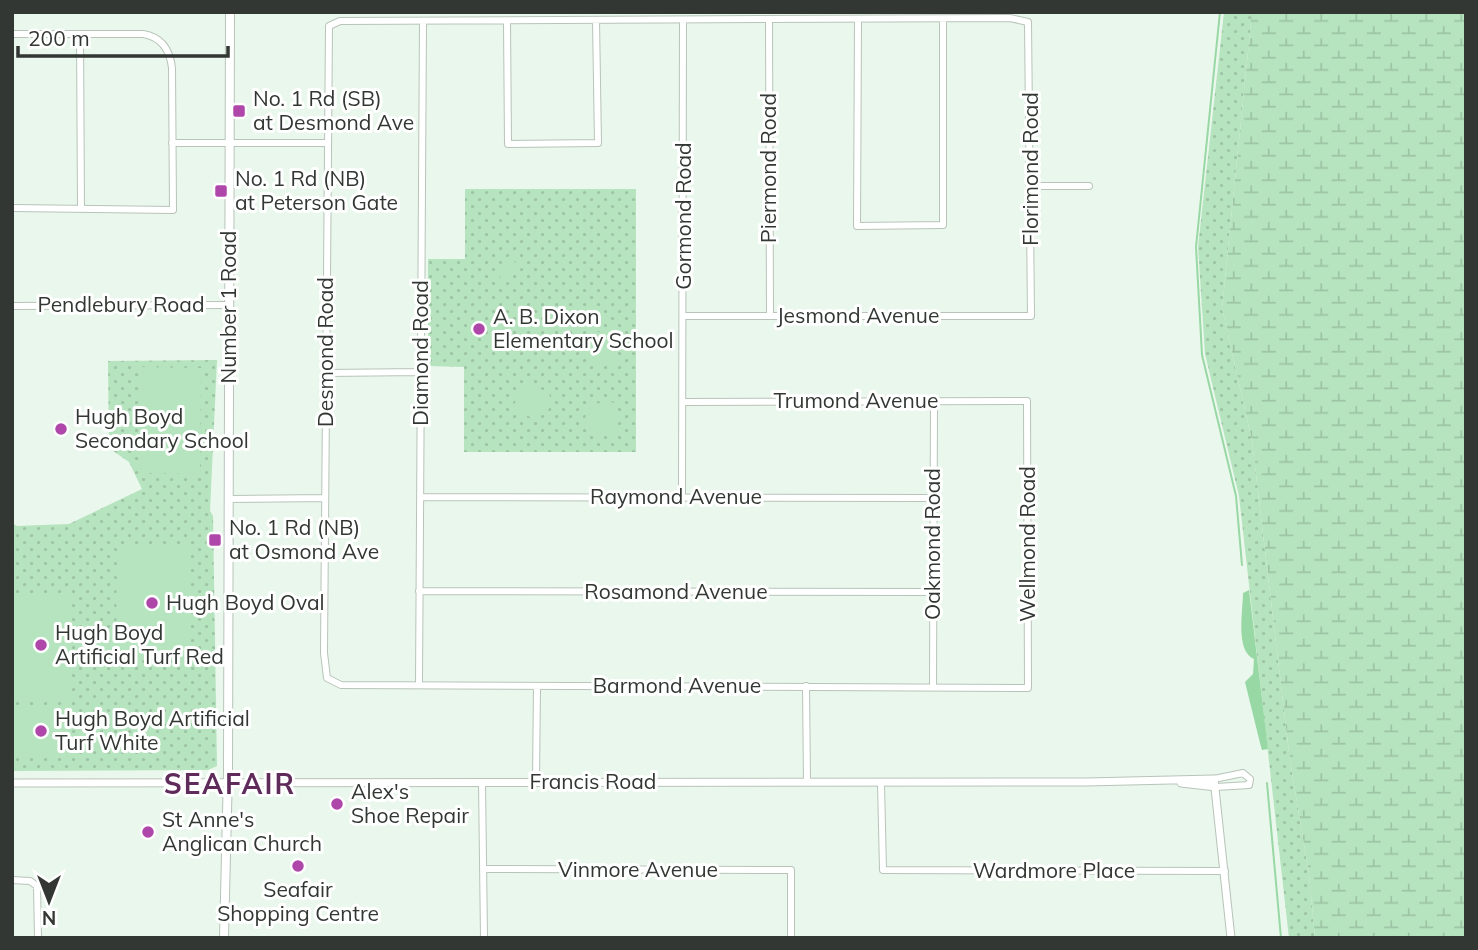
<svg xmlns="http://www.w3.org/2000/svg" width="1478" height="950" font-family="Mulish,sans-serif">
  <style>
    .grass { fill: url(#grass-dots) }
    .wetland { fill: url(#wetland-marsh) }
    .garden { fill: #b6e4be }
    .water { fill: #98d8a4 }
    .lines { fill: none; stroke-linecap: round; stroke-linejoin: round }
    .stream { stroke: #98d8a4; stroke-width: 2 }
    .minor-casing { stroke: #b8c4ba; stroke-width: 8 }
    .tertiary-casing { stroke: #b8c4ba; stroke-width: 9 }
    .secondary-casing { stroke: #b8c4ba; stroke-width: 10 }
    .minor { stroke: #fff; stroke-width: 6 }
    .tertiary { stroke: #fff; stroke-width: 7 }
    .secondary { stroke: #fff; stroke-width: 8 }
    .poi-dot { fill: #af47aa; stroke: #fff; stroke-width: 2.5 }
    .labels { text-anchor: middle; stroke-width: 6; stroke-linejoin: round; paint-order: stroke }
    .poi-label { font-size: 21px; fill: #323733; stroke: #fff; text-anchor: start }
    .street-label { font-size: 21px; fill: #323733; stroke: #fff }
    .district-label { font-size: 28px; font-weight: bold; letter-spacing: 2px; fill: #5e2b5b; stroke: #fff }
  </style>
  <defs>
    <pattern id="grass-dots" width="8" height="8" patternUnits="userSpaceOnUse" patternTransform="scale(1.75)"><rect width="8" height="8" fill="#b6e4be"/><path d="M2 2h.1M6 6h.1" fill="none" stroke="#9dc4a4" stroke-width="1.8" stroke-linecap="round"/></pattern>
    <pattern id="wetland-marsh" width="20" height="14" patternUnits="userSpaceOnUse" patternTransform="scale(1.75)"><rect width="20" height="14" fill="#b6e4be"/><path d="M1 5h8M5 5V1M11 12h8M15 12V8" fill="none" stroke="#9dc4a4"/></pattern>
  </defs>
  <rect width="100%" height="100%" fill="#eaf7ec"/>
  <path class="grass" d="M 1224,12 L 1252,12 L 1222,308 L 1252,441 L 1290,761 L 1309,874 L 1315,938 L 1289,938 L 1239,496 L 1205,354 L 1198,247 Z
    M 465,189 L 636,189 L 636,452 L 464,452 L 464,367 L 428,366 L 428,259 L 465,259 Z
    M 217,360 L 210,511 L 213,516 L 217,766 L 208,770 L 12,771 L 12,523 L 17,526 L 69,524 L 142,489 L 129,462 L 109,448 L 108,361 Z"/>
  <path class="wetland" d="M 1252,12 L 1466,12 L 1466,938 L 1315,938 L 1309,874 L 1290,761 L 1252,441 L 1222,308 Z"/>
  <path class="garden" d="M 509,256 L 521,268 L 506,283 L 494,271 Z
    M 589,332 L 614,332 L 618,336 L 618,363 L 588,363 Z
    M 139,367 L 201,368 L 200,474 L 141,473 Z
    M 535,385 L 550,395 L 549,409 L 544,414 L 532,418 L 517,410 L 514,404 L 525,388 Z
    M 604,401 L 617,403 L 618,429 L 615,432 L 591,432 C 578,417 589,406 604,401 Z
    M 117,548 L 188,548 L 188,657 L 116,657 Z
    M 12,593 L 70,593 L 70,698 L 12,698 Z
    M 70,705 L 70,755 L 12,756 L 12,706 Z"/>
  <path class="water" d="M 1249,590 L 1268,749 L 1262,750 L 1260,743 L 1245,682 L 1253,674 L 1254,659 C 1235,651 1243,611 1243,593 Z"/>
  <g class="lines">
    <path class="stream" d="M 1220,12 L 1196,247 L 1202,355 L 1236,496 L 1242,565
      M 1267,783 L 1281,938"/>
    <g class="minor-casing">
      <path id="minor" d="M 858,19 L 857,226 L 943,225 L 943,19
        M 769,20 L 770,316
        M 507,21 L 508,144 L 598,143 L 596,20
        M 12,34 L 143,34 C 162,37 170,50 172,68 L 173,210 L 12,208
        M 80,34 L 81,209
        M 172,143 L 326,143
        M 1031,186 L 1089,186
        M 12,306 L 229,305
        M 684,316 L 1031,316 L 1028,22 L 1010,18 L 340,21 L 329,26 L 324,653 L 327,678 L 341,685 L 1028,688 L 1027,401 L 685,402
        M 326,373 L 421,372
        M 682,496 L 683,20
        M 420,497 L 932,498
        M 229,499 L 325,498
        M 419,591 L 933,592
        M 419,685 L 423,21
        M 806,686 L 807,782
        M 933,687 L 934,401
        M 1214,779 L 1243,773 L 1250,779 L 1249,785 L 1216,787
        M 536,781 L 537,686
        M 482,782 L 484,938
        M 881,783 L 883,870 L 1225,871
        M 484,869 L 791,870 L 791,938
        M 12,880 L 30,881 L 37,886 L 38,938"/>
    </g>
    <g class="tertiary-casing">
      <path id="tertiary" d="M 12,783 L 1086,782 L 1214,779 L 1231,938
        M 1181,783 L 1216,787"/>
    </g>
    <g class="secondary-casing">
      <path id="secondary" d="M 224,938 L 228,771 L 230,12"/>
    </g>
    <use href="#minor" class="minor"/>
    <use href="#tertiary" class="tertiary"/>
    <use href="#secondary" class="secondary"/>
  </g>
  <g class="poi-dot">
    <rect x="232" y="104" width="14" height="14" rx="3.5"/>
    <rect x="214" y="184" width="14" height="14" rx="3.5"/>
    <circle cx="479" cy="329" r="7"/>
    <circle cx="61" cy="429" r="7"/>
    <rect x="208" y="533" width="14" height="14" rx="3.5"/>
    <circle cx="152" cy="603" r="7"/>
    <circle cx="41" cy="645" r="7"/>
    <circle cx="41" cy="731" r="7"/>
    <circle cx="337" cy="804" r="7"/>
    <circle cx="148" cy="832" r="7"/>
    <circle cx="298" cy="866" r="7"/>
  </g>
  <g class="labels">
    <g class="poi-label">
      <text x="253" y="106">No. 1 Rd (SB)<tspan x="253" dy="24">at Desmond Ave</tspan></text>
      <text x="235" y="186">No. 1 Rd (NB)<tspan x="235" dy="24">at Peterson Gate</tspan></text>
      <text x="493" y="324">A. B. Dixon<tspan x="493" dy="24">Elementary School</tspan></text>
      <text x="75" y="424">Hugh Boyd<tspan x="75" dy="24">Secondary School</tspan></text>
      <text x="229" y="535">No. 1 Rd (NB)<tspan x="229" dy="24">at Osmond Ave</tspan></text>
      <text x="166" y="610">Hugh Boyd Oval</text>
      <text x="55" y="640">Hugh Boyd<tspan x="55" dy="24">Artificial Turf Red</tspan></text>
      <text x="55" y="726">Hugh Boyd Artificial<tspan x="55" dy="24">Turf White</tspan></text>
      <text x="351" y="799">Alex's<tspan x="351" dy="24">Shoe Repair</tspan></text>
      <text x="162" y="827">St Anne's<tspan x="162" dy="24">Anglican Church</tspan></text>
      <text x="298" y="897" text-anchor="middle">Seafair<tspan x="298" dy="24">Shopping Centre</tspan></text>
    </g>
    <g class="street-label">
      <text transform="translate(769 168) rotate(-90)" y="7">Piermond Road</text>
      <text transform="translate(1031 169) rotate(-90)" y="7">Florimond Road</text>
      <text transform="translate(684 216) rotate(-90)" y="7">Gormond Road</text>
      <text x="121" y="312">Pendlebury Road</text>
      <text transform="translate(229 307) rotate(-90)" y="7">Number 1 Road</text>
      <text x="858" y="323">Jesmond Avenue</text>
      <text transform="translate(326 352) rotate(-90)" y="7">Desmond Road</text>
      <text transform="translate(421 353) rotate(-90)" y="7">Diamond Road</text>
      <text x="856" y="408">Trumond Avenue</text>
      <text x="676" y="504">Raymond Avenue</text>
      <text transform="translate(933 544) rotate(-90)" y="7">Oakmond Road</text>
      <text transform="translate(1028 544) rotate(-90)" y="7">Wellmond Road</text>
      <text x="676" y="599">Rosamond Avenue</text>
      <text x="677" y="693">Barmond Avenue</text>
      <text x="593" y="789">Francis Road</text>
      <text x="638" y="877">Vinmore Avenue</text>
      <text x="1054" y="878">Wardmore Place</text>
    </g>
    <g class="district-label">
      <text x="230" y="794">SEAFAIR</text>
    </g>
  </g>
  <rect width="1478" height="950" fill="none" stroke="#323733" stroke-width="28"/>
  <g transform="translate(49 901) rotate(180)" stroke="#ffffff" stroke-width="5" paint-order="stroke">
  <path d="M0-5L12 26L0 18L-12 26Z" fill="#323733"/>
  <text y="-10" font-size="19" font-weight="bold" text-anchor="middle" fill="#323733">N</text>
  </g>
  <path d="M18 46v10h210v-10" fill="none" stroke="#323733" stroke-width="3.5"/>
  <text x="28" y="46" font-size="21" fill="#323733" stroke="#ffffff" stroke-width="5" paint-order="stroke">200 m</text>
</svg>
